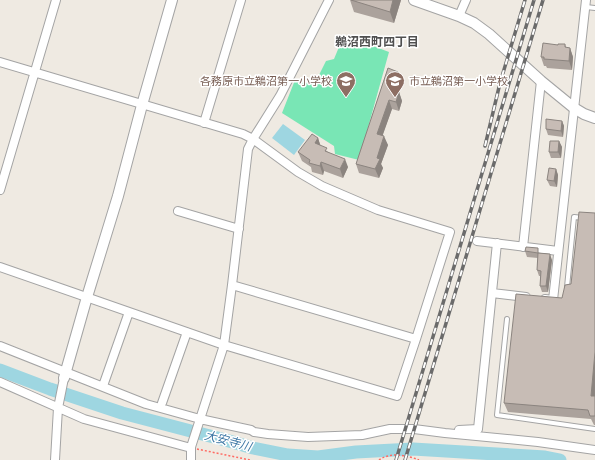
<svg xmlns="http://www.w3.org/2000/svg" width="595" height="460" font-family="Mulish,'Noto Sans JP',sans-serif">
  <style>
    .pitch { fill: #79e6b5 }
    .water { fill: #9ed6e1 }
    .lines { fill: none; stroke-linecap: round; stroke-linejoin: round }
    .river { stroke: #9ed6e1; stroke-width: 13 }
    .service-casing { stroke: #a4a4a4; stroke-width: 6 }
    .minor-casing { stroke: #a4a4a4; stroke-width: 10 }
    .tertiary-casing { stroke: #a4a4a4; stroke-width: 12 }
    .path { stroke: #ff6a63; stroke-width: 1.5; stroke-dasharray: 2 2; stroke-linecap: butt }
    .service { stroke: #fff; stroke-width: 4 }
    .minor { stroke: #fff; stroke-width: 8 }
    .tertiary { stroke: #fff; stroke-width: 10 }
    .rail-casing { stroke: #6b6b6b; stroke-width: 3.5 }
    .rail { stroke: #fff; stroke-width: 2; stroke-dasharray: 6; stroke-linecap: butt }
    .wall { fill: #aba29c }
    .shaded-wall { fill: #8b847f }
    .building { fill: #c7bcb5; stroke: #8b847f }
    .labels { text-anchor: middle; stroke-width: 3; stroke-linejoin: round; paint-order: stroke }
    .education-label { font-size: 11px; fill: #785e54; stroke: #fff; text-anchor: end }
    .neighbourhood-label { font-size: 12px; font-weight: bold; fill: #505050; stroke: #fff }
    .water-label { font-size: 12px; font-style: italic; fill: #3d77a5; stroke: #fff }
  </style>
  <rect width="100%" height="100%" fill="#efeae2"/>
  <path class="pitch" d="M 344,35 L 389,52 L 359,160 L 335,154 L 334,146 L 282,113 L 295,80 L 314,85 L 326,61 L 334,59 Z"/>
  <path class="water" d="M 283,124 L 305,140 L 294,155 L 272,138 Z"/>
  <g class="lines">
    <path class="river" d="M 0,370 L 50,389 L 122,413 L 229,441 L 253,448 L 288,455 L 318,457 L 356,452 L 413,449 L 545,457 L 560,460"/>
    <g class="service-casing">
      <path id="service" d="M 586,7 L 595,8
        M 567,287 L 574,217 L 583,218
        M 507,319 L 497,415 L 595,429"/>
    </g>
    <g class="minor-casing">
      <path id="minor" d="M 459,16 L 466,0
        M 0,62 L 243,134 L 253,139 L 298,172 L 322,186 L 378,210 L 450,232 L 416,339 L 232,285
        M 204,123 L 241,0
        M 0,190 L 56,0
        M 178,211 L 239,229
        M 477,241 L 558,251
        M 523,247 L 541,81
        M 0,267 L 224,345 L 397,396 L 416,339
        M 492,293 L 526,297
        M 545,299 L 553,300 L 586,0
        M 0,346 L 146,404 L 200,419 L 251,430 L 254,432 L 268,434 L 308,437 L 362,435 L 390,429 L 414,429 L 445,433 L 538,442 L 595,450
        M 0,382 L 84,419 L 191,448
        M 104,383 L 129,312
        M 162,403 L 187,332
        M 459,430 L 478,429 L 497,243
        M 55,460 L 58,408 L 64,378
        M 191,460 L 191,447 L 224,345 L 232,285 L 248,149 L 253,139 L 280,96 L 329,0"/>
    </g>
    <g class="tertiary-casing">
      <path id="tertiary" d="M 414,0 L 459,16 L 474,23 L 489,34 L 541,81 L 574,108 L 584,114 L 595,118
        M 64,378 L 87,297 L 118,196 L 142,105 L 172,0"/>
    </g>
    <path class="path" d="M 197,449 L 250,460
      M 379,460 C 390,452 407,455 419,460"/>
    <use href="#service" class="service"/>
    <use href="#minor" class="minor"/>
    <use href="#tertiary" class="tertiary"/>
    <g class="rail-casing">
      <path id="rail" d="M 485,146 L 500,83 L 525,0
        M 396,460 L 534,0
        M 405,460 L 543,0"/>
    </g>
    <use href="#rail" class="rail"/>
  </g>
  <path class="wall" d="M 350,0 L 401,0 L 394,23 L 354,12 Z
    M 565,44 L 566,47 L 570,48 L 573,57 L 572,70 L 547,68 L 546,66 L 544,66 L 541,57 L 558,45 Z
    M 388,68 L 401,81 L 397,91 L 399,92 L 402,101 L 399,111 L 392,109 L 382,136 L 388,145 L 381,164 L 383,168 L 379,178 L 359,173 L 356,164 Z
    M 562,121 L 564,126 L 563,137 L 548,135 L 546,129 Z
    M 318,138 L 320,145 L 328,152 L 348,167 L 343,178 L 324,171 L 323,175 L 312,172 L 311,167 L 302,161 L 298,152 Z
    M 559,141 L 562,147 L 561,158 L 551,158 L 549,152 Z
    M 556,169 L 558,175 L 557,187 L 550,186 L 547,180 Z
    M 595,213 L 595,425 L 594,425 L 591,419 L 508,412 L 504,403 L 562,298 L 571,284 Z
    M 525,251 L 540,253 L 552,260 L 548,292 L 542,292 L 540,286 L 540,276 L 539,276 L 537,270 L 538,258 L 527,257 Z"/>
  <path class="shaded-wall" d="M 393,0 L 401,0 L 394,23 L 390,12 Z
    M 570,48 L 573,57 L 572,70 L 569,61 Z
    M 398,72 L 401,81 L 395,99 L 391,90 Z
    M 399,92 L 402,101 L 399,111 L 396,102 Z
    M 389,100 L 392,109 L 380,143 L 377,134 Z
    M 562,121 L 564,126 L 563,137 L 561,131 Z
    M 384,136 L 388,145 L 381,164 L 383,168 L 379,178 L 375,169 L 377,158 Z
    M 318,138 L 321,147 L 315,143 Z
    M 559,141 L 562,147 L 561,158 L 558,152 Z
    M 345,159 L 348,167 L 343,178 L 340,169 Z
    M 321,162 L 324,171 L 323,175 L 320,166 Z
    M 556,169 L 558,175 L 557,187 L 554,181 Z
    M 550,254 L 552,260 L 548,292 L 546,286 Z
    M 595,352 L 595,395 L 594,405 L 591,396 Z"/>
  <path class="building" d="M 351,0 L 393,0 L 390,12 Z
    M 543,43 L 558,45 L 558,44 L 565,44 L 565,47 L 570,48 L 569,61 L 544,59 L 544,57 L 541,57 Z
    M 388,68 L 398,72 L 391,90 L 399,92 L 396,102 L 389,100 L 377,134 L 384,136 L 377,158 L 380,159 L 375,169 L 356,164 Z
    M 546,119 L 562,121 L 561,131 L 546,129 Z
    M 312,134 L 318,138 L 315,143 L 327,148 L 325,151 L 345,159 L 340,169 L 321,162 L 320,166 L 309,163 L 310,160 L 298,152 Z
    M 550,141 L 559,141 L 558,152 L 549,152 Z
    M 549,168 L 556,169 L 554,181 L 547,180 Z
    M 579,212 L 595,213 L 595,352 L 591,396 L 595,396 L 595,416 L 590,416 L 588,410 L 504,403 L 516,294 L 562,298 L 565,285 L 571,284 Z
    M 526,247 L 538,248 L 538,253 L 525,251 Z
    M 538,253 L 550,254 L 546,286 L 540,286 L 541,271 L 537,270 Z"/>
  <defs>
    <g id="school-pin" transform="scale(1)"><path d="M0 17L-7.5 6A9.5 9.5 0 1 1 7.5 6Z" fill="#8d6e63" stroke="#fff"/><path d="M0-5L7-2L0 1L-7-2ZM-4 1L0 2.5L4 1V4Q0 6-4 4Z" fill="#fff"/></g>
  </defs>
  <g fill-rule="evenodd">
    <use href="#school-pin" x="346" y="81"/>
    <use href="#school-pin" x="395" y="81"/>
  </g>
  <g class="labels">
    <g class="education-label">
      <text x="332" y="85">各務原市立鵜沼第一小学校</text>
      <text x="409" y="85" text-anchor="start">市立鵜沼第一小学校</text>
    </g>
    <g class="neighbourhood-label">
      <text x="377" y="46">鵜沼西町四丁目</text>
    </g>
    <g class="water-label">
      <text transform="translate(228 441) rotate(15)" y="4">大安寺川</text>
    </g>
  </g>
</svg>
